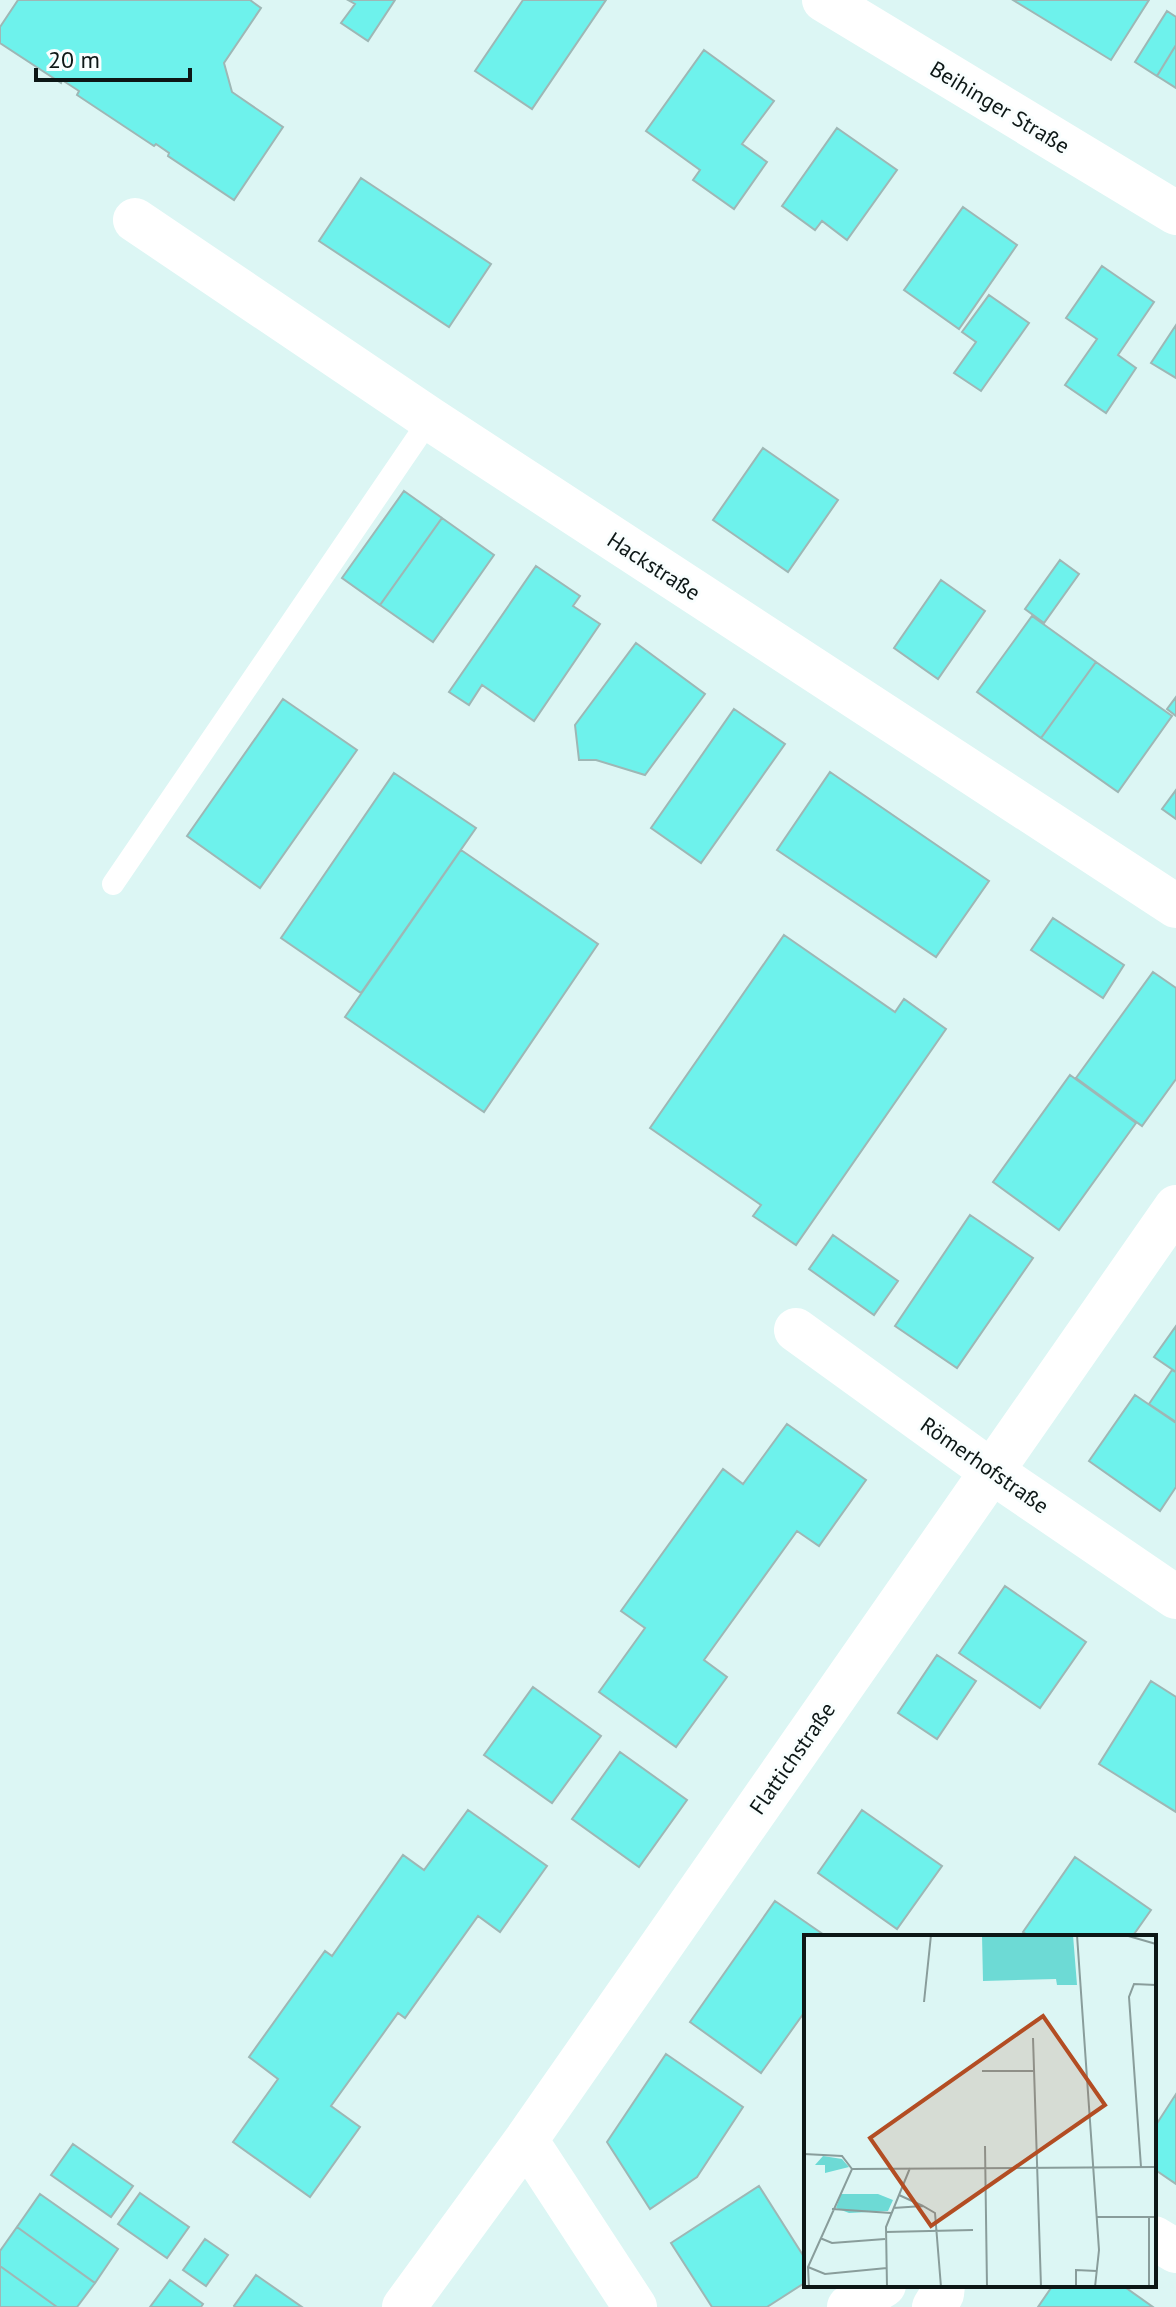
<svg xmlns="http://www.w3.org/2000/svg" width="1176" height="2307" font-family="'PT Sans',sans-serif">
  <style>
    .building { fill: #6ef2ec; stroke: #9eb7b5; stroke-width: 2 }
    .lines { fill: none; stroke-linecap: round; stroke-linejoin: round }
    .service { stroke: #fff; stroke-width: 22 }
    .minor { stroke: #fff; stroke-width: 44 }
    .secondary { stroke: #fff; stroke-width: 44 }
    .labels { text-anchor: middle; stroke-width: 6; stroke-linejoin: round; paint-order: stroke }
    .street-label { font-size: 22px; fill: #0d1716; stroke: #f9fefe }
    .inset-road { fill: none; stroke: #899d9b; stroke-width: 2 }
    .view { fill: #b34d23; fill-opacity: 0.15; stroke: #b34d23; stroke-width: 4 }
    .inset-edge { fill: none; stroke: #0d1716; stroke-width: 4 }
  </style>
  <rect width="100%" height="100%" fill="#dcf6f4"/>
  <path class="building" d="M 18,0 L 250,0 L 261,8 L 224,63 L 232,92 L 283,127 L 234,200 L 168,156 L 169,153 L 156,144 L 154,146 L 77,95 L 79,91 L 62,80 L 61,83 L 0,43 L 0,27 Z
    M 348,0 L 395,0 L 368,41 L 341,23 L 355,4 Z
    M 523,0 L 606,0 L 532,109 L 475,71 Z
    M 1013,0 L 1149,0 L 1111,60 Z
    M 1167,11 L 1176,17 L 1176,45 L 1157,76 L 1135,62 Z
    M 1176,45 L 1176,88 L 1157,76 Z
    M 704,50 L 774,101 L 742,144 L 767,162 L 734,209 L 693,180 L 700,170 L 646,131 Z
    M 837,128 L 897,170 L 847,240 L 822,221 L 815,230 L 782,206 Z
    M 361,178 L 491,264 L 449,327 L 319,241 Z
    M 963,207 L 1017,245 L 959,329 L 904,290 Z
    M 1102,266 L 1154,302 L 1118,355 L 1136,368 L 1106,413 L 1065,385 L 1097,339 L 1066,318 Z
    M 989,295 L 1029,323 L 981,391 L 954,373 L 976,342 L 962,332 Z
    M 1176,325 L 1176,378 L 1151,363 Z
    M 763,448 L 838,500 L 788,572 L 713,520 Z
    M 404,491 L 442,518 L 380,605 L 342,578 Z
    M 442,518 L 494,555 L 433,642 L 380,605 Z
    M 1060,560 L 1079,574 L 1044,623 L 1025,609 Z
    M 536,566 L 580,596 L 573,606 L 600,624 L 534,721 L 482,685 L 469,705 L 449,692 Z
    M 941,580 L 985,611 L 938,679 L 894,648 Z
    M 1032,616 L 1096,662 L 1041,738 L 977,692 Z
    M 636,643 L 705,694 L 645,775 L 596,760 L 579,760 L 575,725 Z
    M 1096,662 L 1172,716 L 1118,792 L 1041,738 Z
    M 1176,697 L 1176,716 L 1167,709 Z
    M 283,699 L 357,750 L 260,888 L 187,836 Z
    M 734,709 L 785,744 L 701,863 L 651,828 Z
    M 830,772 L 989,881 L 936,957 L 777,850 Z
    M 394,773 L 476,828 L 361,993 L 281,938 Z
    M 1176,790 L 1176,819 L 1162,809 Z
    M 461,850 L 598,944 L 484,1112 L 345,1017 Z
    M 1053,918 L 1124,965 L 1103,998 L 1031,950 Z
    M 784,935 L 895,1012 L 904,999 L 946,1029 L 796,1245 L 753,1216 L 761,1205 L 650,1128 Z
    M 1153,972 L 1176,988 L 1176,1079 L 1142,1126 L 1076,1078 Z
    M 1070,1075 L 1136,1123 L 1059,1230 L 993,1182 Z
    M 970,1215 L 1033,1258 L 957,1368 L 895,1326 Z
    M 833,1235 L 898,1281 L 874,1315 L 809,1269 Z
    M 1176,1326 L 1176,1372 L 1154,1357 Z
    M 1172,1370 L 1176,1372 L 1176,1422 L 1149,1404 Z
    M 1135,1395 L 1176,1423 L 1176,1487 L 1160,1511 L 1089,1461 Z
    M 787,1424 L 866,1480 L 819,1546 L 797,1531 L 704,1660 L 727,1677 L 676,1747 L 599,1692 L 645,1628 L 621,1611 L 723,1469 L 743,1484 Z
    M 1005,1586 L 1086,1642 L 1040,1708 L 959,1653 Z
    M 937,1655 L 976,1681 L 937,1739 L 898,1713 Z
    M 1151,1681 L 1176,1697 L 1176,1812 L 1099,1764 Z
    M 533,1687 L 601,1736 L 552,1803 L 484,1755 Z
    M 620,1752 L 687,1800 L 639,1867 L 572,1819 Z
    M 468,1810 L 547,1866 L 500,1932 L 478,1916 L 405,2018 L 398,2013 L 331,2106 L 360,2127 L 310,2197 L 233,2142 L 278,2079 L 249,2057 L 325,1951 L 332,1956 L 403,1855 L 424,1870 Z
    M 862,1810 L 942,1866 L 897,1929 L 818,1873 Z
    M 1075,1857 L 1151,1910 L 1132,1937 L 1030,1937 L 1023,1932 Z
    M 775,1901 L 827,1937 L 806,1937 L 806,2010 L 761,2073 L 690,2022 Z
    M 666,2054 L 743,2107 L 697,2177 L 650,2209 L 607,2142 Z
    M 1176,2094 L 1176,2184 L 1154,2169 L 1154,2128 Z
    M 73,2144 L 133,2186 L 111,2217 L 51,2175 Z
    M 759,2186 L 806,2260 L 806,2282 L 767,2307 L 712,2307 L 671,2243 Z
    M 140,2193 L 189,2227 L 167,2258 L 118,2224 Z
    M 40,2194 L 118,2249 L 95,2283 L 17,2227 Z
    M 17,2227 L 95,2283 L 77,2307 L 57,2307 L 0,2266 L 0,2251 Z
    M 205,2239 L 228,2255 L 206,2286 L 183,2270 Z
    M 0,2266 L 57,2307 L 0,2307 Z
    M 256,2275 L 302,2307 L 235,2307 L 234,2306 Z
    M 170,2280 L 203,2304 L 201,2307 L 150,2307 Z
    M 1053,2285 L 1122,2285 L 1153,2307 L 1038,2307 Z"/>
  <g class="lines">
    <path class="service" d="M 113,884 L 430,419"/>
    <path class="minor" d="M 135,220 L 430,419 L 1176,906
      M 796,1330 L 991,1471 L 1176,1597
      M 526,2140 L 635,2307
      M 1154,2238 L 1176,2251
      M 404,2307 L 526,2140 L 1176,1207
      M 849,2307 L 884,2285
      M 934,2307 L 942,2294 L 943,2285"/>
    <path class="secondary" d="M 824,0 L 1176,213"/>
  </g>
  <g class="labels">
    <g class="street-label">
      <text transform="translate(1000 107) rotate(31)" y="8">Beihinger Straße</text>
      <text transform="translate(654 566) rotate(33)" y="8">Hackstraße</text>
      <text transform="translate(985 1465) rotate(35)" y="8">Römerhofstraße</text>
      <text transform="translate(792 1758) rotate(-55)" y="8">Flattichstraße</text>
    </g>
  </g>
  <g transform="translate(804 1935)">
    <rect width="352" height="352" fill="#dcf6f4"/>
    <path d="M 178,0 L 269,0 L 273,50 L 253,50 L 252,44 L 179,46 ZM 19,221 L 38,224 L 45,232 L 21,238 L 21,230 L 11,230 ZM 37,259 L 74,259 L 89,265 L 84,276 L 45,278 L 32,273 Z" fill="#6ddad5"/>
    <path class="inset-road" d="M 273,0 L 295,315 L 291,352M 321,0 L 352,9M 120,67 L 127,0M 229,103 L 237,352M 178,136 L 230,136M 181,211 L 183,352M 0,219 L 38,221 L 48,234M 337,232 L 325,62 L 330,49 L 352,50M 95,260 L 119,271M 89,273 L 119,271 L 131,278 L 137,352M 28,274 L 87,278M 293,282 L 352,282M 345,282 L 345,352M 82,297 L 169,295M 16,303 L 28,308 L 81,304M 4,332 L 21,339 L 83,333M 5,352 L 4,332 L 48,234 L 352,232M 83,352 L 82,292 L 106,233M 272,352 L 272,335 L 293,336"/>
    <path class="view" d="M 239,81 L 301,170 L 127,291 L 66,203 Z"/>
    <rect width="352" height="352" class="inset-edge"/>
  </g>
  <path d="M36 68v12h154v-12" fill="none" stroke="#0d1716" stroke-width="4"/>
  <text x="48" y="68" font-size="24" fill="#0d1716" stroke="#f9fefe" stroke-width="6" paint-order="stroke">20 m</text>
</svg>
